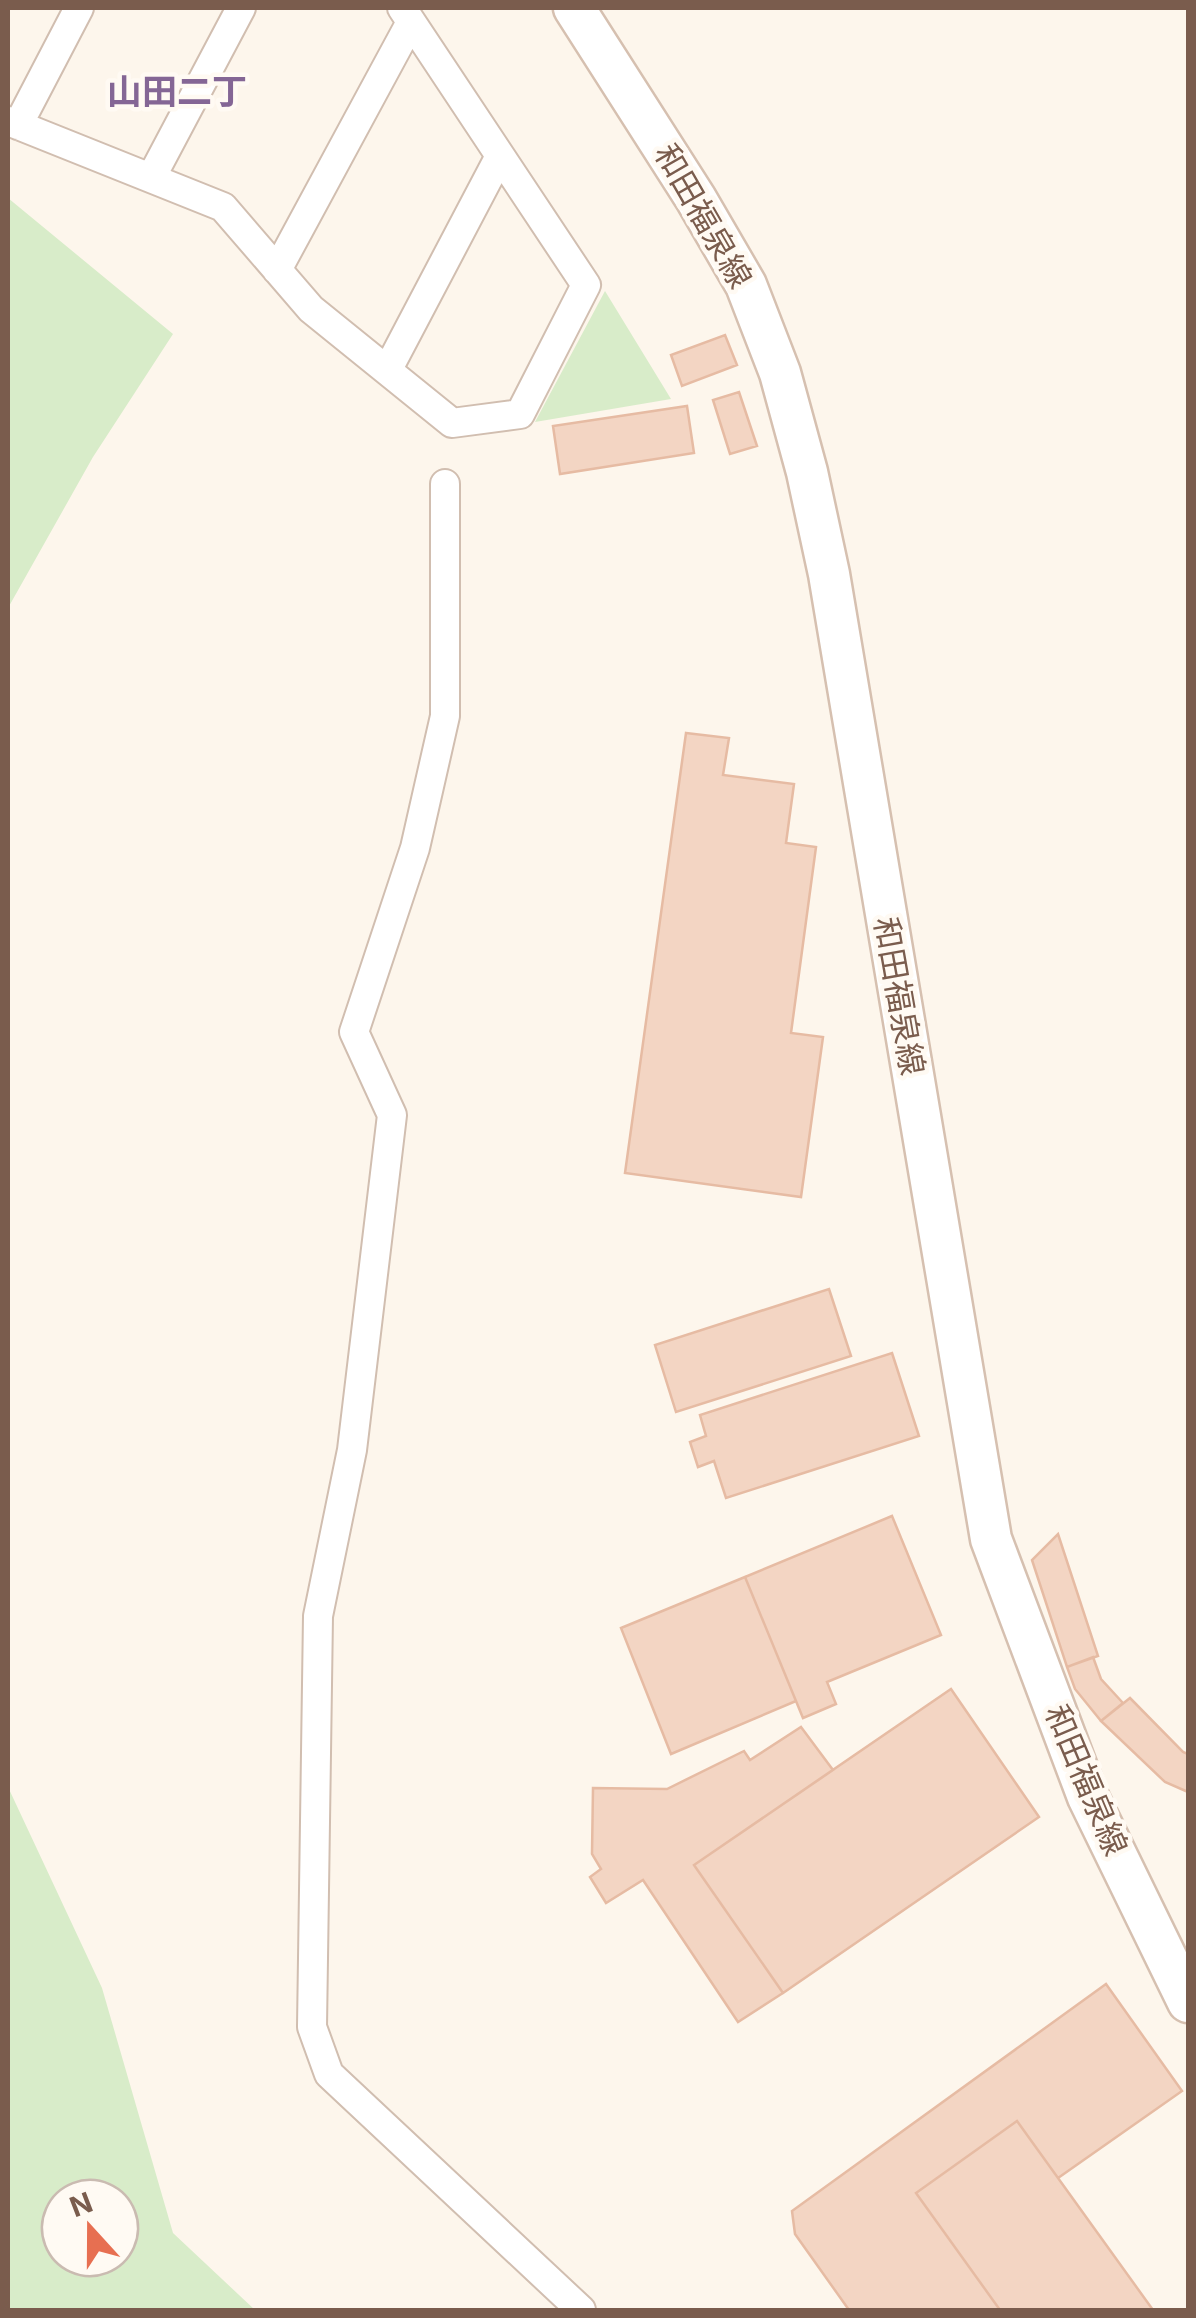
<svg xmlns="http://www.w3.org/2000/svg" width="1196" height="2318" font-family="Inter,'Noto Sans JP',sans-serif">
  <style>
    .green { fill: #d8ecc9; fill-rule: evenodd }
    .building { fill: #f3d5c3; stroke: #e6bba3; stroke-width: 2.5 }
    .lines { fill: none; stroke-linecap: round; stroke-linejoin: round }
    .street-casing { stroke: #d1beb0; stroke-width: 32 }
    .secondary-casing { stroke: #d6c0b0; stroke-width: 45 }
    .street { stroke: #fff; stroke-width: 28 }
    .secondary { stroke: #fff; stroke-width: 40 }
    .labels { text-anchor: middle; stroke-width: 9; stroke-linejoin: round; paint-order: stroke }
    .street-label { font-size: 32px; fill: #7a5c4d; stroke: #fffaf3 }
    .neighbourhood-label { font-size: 35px; font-weight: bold; fill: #846695; stroke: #fffaf3 }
  </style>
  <rect width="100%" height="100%" fill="#fdf6ec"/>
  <path class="green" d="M 8,198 L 173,334 L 93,457 L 8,608 Z
    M 605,291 L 671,399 L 535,422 Z
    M 8,1787 L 102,1988 L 173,2233 L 255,2310 L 8,2310 ZM 60,2198 L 120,2198 L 120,2258 L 60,2258 Z"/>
  <path class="building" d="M 725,335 L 737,365 L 682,386 L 671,355 Z
    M 739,392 L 757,446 L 730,454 L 713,400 Z
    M 687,406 L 694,453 L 560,474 L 553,426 Z
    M 686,733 L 729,738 L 723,775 L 794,784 L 786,843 L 816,847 L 791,1033 L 823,1037 L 801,1197 L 625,1173 Z
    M 829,1289 L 851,1356 L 676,1412 L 655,1345 Z
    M 892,1353 L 919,1436 L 726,1498 L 714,1461 L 698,1467 L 690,1442 L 706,1436 L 700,1415 Z
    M 892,1516 L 941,1635 L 827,1682 L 836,1704 L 803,1718 L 745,1577 Z
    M 1058,1534 L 1098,1656 L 1067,1667 L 1032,1560 Z
    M 745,1577 L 796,1701 L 671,1754 L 621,1628 Z
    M 1093,1657 L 1101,1679 L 1123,1703 L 1101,1721 L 1075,1689 L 1067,1667 Z
    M 951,1689 L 1039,1817 L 783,1993 L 694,1865 Z
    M 1130,1698 L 1183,1752 L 1188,1754 L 1188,1792 L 1165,1782 L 1101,1721 Z
    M 801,1727 L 833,1770 L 694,1865 L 783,1993 L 738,2022 L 643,1880 L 606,1903 L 590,1877 L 601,1869 L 592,1854 L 593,1788 L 667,1789 L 744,1751 L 750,1760 Z
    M 1106,1984 L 1182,2091 L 1058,2178 L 1017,2121 L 916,2193 L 1000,2310 L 849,2310 L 795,2234 L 792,2211 Z
    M 1017,2121 L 1058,2178 L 1153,2310 L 1000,2310 L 916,2193 Z"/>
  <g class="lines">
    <g class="street-casing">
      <path id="street" d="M 8,121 L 223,207 L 311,309 L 452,423 L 520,414 L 586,285 L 402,8
        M 18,125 L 79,8
        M 151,178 L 241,8
        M 277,270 L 411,22
        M 388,369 L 500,156
        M 445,484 L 445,716 L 415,848 L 354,1032 L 392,1115 L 352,1450 L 318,1616 L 312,2027 L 329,2074 L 581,2310"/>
    </g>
    <g class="secondary-casing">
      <path id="secondary" d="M 574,8 L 696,199 L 746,285 L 780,373 L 807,472 L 829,574 L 991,1539 L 1088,1797 L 1188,2002"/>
    </g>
    <use href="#street" class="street"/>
    <use href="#secondary" class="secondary"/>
  </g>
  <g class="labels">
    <g class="street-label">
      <text transform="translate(703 216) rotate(60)" y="11">和田福泉線</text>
      <text transform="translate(899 996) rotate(80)" y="11">和田福泉線</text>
      <text transform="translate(1086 1780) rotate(67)" y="11">和田福泉線</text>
    </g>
    <g class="neighbourhood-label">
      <text x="177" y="104">山田二丁</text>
    </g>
  </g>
  <rect width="1196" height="2318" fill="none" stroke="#7a5c4d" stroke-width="20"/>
  <g transform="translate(90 2228) rotate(339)"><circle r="48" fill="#fffaf3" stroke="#cabbb1" stroke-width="2.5"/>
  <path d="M0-8L18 38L0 25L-18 38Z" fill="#e76f51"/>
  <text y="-15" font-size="28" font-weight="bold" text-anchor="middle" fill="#7a5c4d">N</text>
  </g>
</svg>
